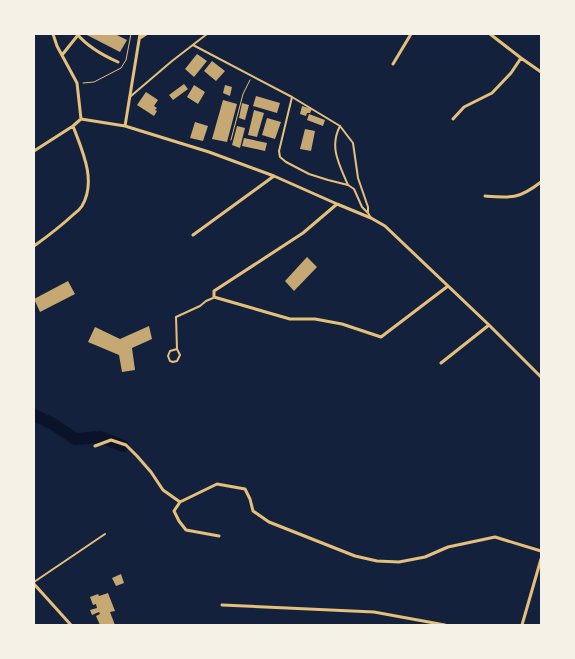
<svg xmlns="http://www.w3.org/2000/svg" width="575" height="659" font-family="Karla,sans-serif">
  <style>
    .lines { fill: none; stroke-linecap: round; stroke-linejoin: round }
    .river { stroke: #0b132b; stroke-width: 12 }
    .building { fill: #c6a872 }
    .path { stroke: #e5c07b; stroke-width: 1 }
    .service { stroke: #e5c07b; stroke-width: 2 }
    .minor { stroke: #e5c07b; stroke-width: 3 }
  </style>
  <rect width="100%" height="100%" fill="#14213d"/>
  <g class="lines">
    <path class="river" d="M 34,415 L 53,424 L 75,439 L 101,437 L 123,446"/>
  </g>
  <path class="building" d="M 85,34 L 115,34 L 127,40 L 120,52 Z
    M 197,54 L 207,61 L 194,77 L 185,69 Z
    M 212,61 L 225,71 L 216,81 L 204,71 Z
    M 184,84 L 188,89 L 173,100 L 169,95 Z
    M 194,85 L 205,92 L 198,104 L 187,97 Z
    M 225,85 L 232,87 L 230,96 L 223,93 Z
    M 146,92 L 158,100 L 154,106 L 157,108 L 155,110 L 157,111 L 154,116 L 137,105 Z
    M 256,96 L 280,103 L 277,113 L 253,106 Z
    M 223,100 L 237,104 L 227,142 L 212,139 Z
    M 242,103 L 249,105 L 245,120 L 239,118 Z
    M 302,106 L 312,109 L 310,113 L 307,113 L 306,116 L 300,114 Z
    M 254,110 L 264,113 L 257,137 L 248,135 Z
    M 309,114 L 325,120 L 323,126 L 307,120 Z
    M 267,118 L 281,122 L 275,139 L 262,135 Z
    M 195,122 L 208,126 L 203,141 L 190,138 Z
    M 237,126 L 245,128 L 240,148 L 232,145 Z
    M 305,129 L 315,131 L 311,151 L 300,149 Z
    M 244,138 L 267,143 L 265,151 L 242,146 Z
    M 307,257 L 317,267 L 294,291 L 285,281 Z
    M 68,281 L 75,294 L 40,312 L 34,299 Z
    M 149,326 L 152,339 L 132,348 L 135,370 L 122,372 L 119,355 L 88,342 L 95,327 L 120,339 Z
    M 121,574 L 124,583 L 116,586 L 112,578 Z
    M 108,593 L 115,611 L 110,612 L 115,625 L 100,625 L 96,616 L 100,614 L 99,612 L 92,615 L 90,610 L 97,608 L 96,604 L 93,605 L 90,597 L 98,594 L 99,596 Z"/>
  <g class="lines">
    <path class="path" d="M 83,83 L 94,82 L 121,68 L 126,60 L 131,34
      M 231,140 L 243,94 L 250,80"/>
    <path class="service" d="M 193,45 L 292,97 L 340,126 L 353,143 L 358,178 L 368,207 L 368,213 L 371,218
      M 131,96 L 172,61 L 207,34
      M 292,97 L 279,151 L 280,157 L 286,162 L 309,174 L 328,180 L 348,185 L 354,189 L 362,207 L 368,213
      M 340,126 C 329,147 339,164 348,185
      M 177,349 L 180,355 L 177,361 L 173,362 L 170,361 L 168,356 L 170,351 L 177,349 L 176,317 L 200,306 L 206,301 L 213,298
      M 34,582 L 105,534"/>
    <path class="minor" d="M 53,34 L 57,46 L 77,83 L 81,119
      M 77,34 C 88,47 102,55 118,62
      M 490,34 L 521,58 L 541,72
      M 140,38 L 146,34
      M 62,55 L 78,35
      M 393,64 L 411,34
      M 453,119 L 464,107 L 492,93 L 511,73 L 521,58
      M 125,126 L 140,34
      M 34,151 L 73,126 L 81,119 L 125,126 L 209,152 L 274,176 L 337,204 L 371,218 L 385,226 L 489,325 L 541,377
      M 485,196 C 512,198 519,199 541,182
      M 337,204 L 303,233 L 214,291 L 214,297 L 290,319 L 315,319 L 342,324 L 381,337 L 448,286
      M 193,235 L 274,176
      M 34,246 C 48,236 61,226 74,214 C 77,212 80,209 82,206 C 97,181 82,150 73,126
      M 441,363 L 489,325
      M 95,446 L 111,440 L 126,445 L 137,456 L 151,472 L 163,490 L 180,502
      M 219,536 L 186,530 L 179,521 L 174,511 L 180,502 L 217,484 L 245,489 L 250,499 L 253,511 L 269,522 L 355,556 L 377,561 L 399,562 L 425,557 L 448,547 L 495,537 L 541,551
      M 34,584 L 71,625
      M 222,605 L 374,612 L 445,625
      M 522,625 L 541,559"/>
  </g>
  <rect width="575" height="659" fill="none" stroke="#f6f1e7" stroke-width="70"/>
</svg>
